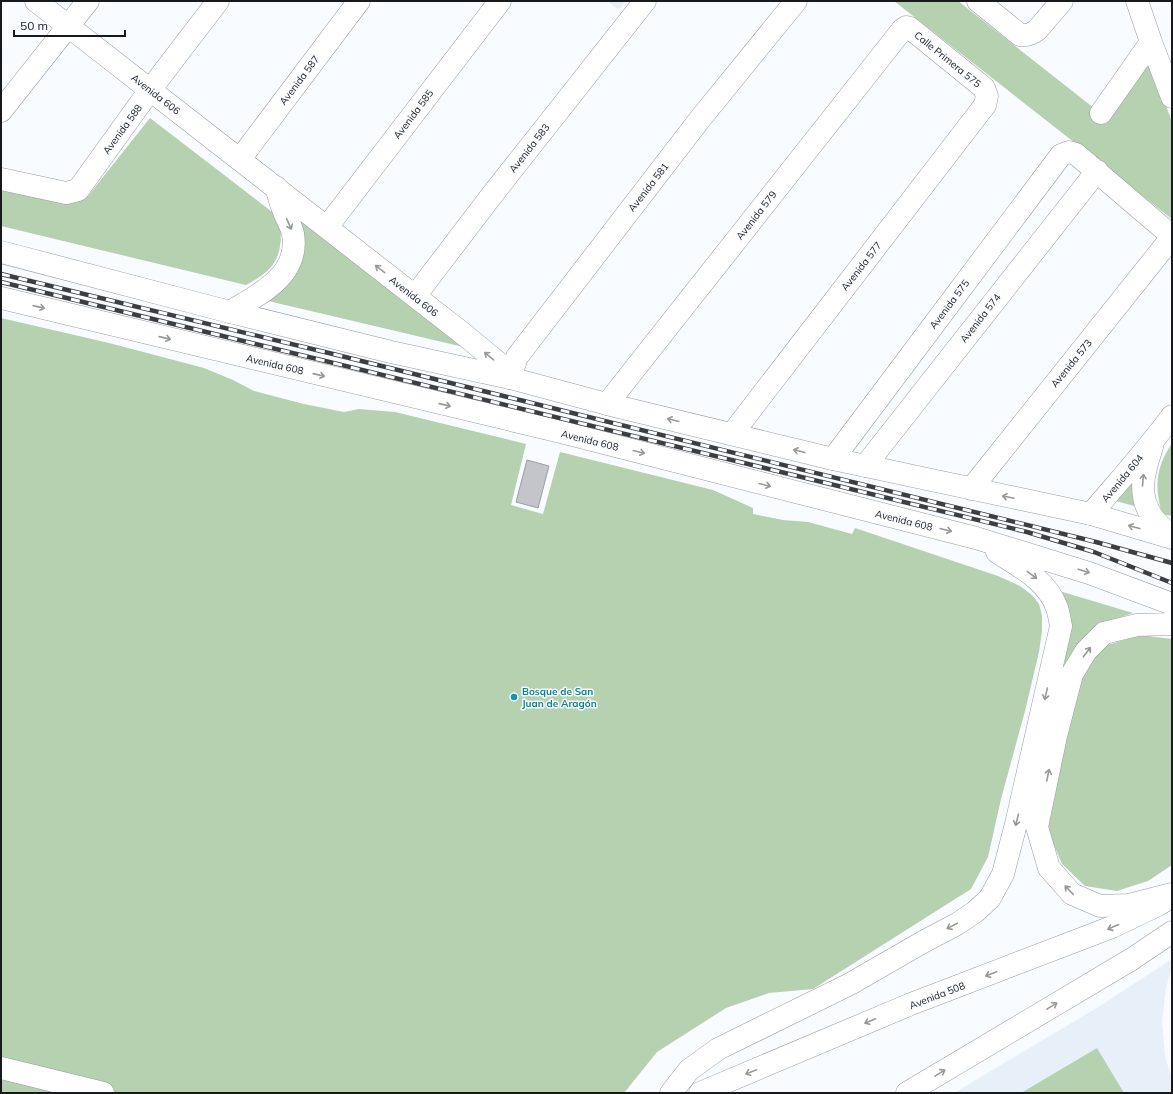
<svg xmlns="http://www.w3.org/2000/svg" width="1173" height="1094" font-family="Mulish,sans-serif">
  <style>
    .built { fill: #e7f0f8 }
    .green { fill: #b5d1af }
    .building { fill: #c4c4cb; stroke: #9d9da3 }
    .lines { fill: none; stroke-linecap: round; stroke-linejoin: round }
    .minor-casing { stroke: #989da2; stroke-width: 23 }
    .major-casing { stroke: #989da2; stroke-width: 23 }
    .highway-casing { stroke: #989da2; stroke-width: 23 }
    .minor { stroke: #fff; stroke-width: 22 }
    .major { stroke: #fff; stroke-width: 22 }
    .highway { stroke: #fff; stroke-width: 22 }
    .rail-casing { stroke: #3d3e40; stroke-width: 4.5 }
    .rail { stroke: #f8fbff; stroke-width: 3; stroke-dasharray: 9; stroke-linecap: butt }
    .oneway { stroke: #979898 }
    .culture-dot { fill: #0f9aa8; stroke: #f8fbff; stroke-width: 1.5 }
    .labels { text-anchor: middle; stroke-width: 3; stroke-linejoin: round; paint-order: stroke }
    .street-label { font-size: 10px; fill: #18191b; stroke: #f8fbff }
    .culture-label { font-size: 10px; font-weight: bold; fill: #0d838f; stroke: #f8fbff; text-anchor: start }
  </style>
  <rect width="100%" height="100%" fill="#f8fbff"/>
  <path class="built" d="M 607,1 L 626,1 L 619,10 Z
    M 1172,959 L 1172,967 L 1166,988 L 1162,1022 L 1165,1057 L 1172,1079 L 1172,1093 L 954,1093 L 1100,1006 Z"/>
  <path class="green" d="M 894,1 L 958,1 L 1104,116 L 1148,56 L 1172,122 L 1172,219 Z
    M 150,118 L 280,218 C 283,253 279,268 246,285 L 1,226 L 1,187 L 68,200 L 88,196 Z
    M 289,206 L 472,349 L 264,300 L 287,283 Z
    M 1,318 L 109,343 L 204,368 L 233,380 L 254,391 L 304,404 L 344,412 L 359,409 L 395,412 L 526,444 L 511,505 L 543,514 L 560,452 L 713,490 L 753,508 L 753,514 L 783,520 L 808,522 L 852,534 L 855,528 L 998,576 L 1020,586 L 1032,595 L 1039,604 L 1042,616 L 1042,631 L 1039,652 L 1025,711 L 1001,799 L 988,857 L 971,889 L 813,989 L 769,993 L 726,1008 L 657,1052 L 624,1093 L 1,1093 Z
    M 1172,443 L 1172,516 L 1162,514 C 1154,485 1156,468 1172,443 Z
    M 1137,475 L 1134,486 L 1134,506 L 1116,501 Z
    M 1056,590 L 1133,613 L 1106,622 L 1063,672 L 1068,636 Z
    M 1141,635 L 1172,639 L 1172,865 L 1148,881 L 1117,891 L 1085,886 L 1062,864 L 1048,831 L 1052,794 L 1082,673 L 1104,646 Z
    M 1097,1048 L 1124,1093 L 1021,1093 Z"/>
  <path class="building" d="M 527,460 L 549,466 L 538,508 L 516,502 Z"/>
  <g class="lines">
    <g class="minor-casing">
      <path id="minor" d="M 36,1 L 466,336 L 501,365 L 510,378
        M 978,1 L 1020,35 C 1027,36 1032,34 1037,30 L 1062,1
        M 1137,1 L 1151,42 L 1172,97
        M 1,111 L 88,1
        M 1101,113 L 1151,42
        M 240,159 L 359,1
        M 1,179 L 66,193 L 78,190 L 150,90 L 218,1
        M 327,227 L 500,1
        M 415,296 L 492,195 L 645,1
        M 230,312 C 259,294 300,276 293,234 C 292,227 287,220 285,214 C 281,206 279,196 276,187
        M 510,378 L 517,357 L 700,119 L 796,1
        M 607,404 L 902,30 L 906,27 L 910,28 L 984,88 L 987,96 L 985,105 L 732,434
        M 1152,447 C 1144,471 1136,496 1154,519 C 1159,525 1166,531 1172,537
        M 833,459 L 1061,155 L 1069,152 L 1076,154 L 1172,236
        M 865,466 L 1097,171
        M 971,489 L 1172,237
        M 1091,514 C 1118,482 1147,450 1172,416
        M 1,1068 L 103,1093
        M 907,1093 L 1132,959 L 1172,932"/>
    </g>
    <g class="major-casing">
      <path id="major" d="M 700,1093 L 911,1004 L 1112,927 L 1158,905 L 1166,900"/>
    </g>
    <g class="highway-casing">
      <path id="highway" d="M 1,252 L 230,312 L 391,352 L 510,378 L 607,404 L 833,459 L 1091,514 L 1172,538
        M 1,298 L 561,432 L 976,538 L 1089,573 L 1172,604
        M 1172,624 L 1137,625 L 1104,633 L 1086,651 L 1072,674 L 1056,736 L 1037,827 L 1049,868 L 1072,894 L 1100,906 L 1129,905 L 1172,894
        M 671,1093 L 689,1070 L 718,1049 L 850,984 L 923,942 L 957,924 L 975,912 L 990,898 L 1003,874 L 1016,824 L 1061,626 C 1060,620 1059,614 1057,608 C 1047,580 1020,567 997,552"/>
    </g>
    <use href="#minor" class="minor"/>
    <use href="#major" class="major"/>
    <use href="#highway" class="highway"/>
    <g class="rail-casing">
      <path id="rail" d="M 1,274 L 333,354 L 1096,542 L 1172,563
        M 1,282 L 1027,532 L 1094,552 L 1172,583"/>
    </g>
    <use href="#rail" class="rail"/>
  </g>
  <defs><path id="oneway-shaft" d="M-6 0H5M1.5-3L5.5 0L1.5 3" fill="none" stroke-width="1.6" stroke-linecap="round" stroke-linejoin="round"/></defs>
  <g class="oneway">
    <use href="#oneway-shaft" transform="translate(289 224) rotate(66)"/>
    <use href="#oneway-shaft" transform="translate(380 269) rotate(-142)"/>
    <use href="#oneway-shaft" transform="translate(39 307) rotate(13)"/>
    <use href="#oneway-shaft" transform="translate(165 338) rotate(13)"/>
    <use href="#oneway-shaft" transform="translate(489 356) rotate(-140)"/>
    <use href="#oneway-shaft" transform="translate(319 375) rotate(13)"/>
    <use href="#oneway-shaft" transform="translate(445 405) rotate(13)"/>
    <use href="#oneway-shaft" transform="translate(673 420) rotate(-166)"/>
    <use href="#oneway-shaft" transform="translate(799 451) rotate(-166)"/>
    <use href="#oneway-shaft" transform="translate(639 452) rotate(14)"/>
    <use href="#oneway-shaft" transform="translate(1143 480) rotate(-85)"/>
    <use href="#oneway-shaft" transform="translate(765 485) rotate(14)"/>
    <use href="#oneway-shaft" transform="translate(1008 497) rotate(-168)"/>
    <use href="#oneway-shaft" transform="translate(1134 527) rotate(-165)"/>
    <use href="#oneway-shaft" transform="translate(946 530) rotate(14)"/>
    <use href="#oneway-shaft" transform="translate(1084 571) rotate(17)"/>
    <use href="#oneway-shaft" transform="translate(1032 575) rotate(37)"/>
    <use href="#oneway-shaft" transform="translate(1087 652) rotate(-53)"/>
    <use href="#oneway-shaft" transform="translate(1046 694) rotate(103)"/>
    <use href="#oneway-shaft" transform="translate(1048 775) rotate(-78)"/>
    <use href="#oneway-shaft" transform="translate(1017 820) rotate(104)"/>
    <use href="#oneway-shaft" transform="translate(1069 890) rotate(-134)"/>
    <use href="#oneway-shaft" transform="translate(952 926) rotate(152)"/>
    <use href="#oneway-shaft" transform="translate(1113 927) rotate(156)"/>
    <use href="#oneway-shaft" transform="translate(991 974) rotate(159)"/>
    <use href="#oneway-shaft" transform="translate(1052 1006) rotate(-31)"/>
    <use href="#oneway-shaft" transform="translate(870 1021) rotate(157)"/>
    <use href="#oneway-shaft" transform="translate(751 1072) rotate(158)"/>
    <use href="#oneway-shaft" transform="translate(940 1073) rotate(-31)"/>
  </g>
  <circle class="culture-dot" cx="514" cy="697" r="4"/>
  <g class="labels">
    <g class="street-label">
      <text transform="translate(948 59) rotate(39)" y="4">Calle Primera 575</text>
      <text transform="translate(299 80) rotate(-53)" y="4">Avenida 587</text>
      <text transform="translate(156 94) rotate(38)" y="4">Avenida 606</text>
      <text transform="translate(413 114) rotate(-53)" y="4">Avenida 585</text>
      <text transform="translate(122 129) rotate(-54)" y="4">Avenida 588</text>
      <text transform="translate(529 148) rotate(-52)" y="4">Avenida 583</text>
      <text transform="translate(648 187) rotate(-52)" y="4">Avenida 581</text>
      <text transform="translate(756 215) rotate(-52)" y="4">Avenida 579</text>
      <text transform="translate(861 266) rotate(-52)" y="4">Avenida 577</text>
      <text transform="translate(414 296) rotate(38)" y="4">Avenida 606</text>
      <text transform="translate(949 304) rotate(-53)" y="4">Avenida 575</text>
      <text transform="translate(980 318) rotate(-52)" y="4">Avenida 574</text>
      <text transform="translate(1071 363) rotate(-51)" y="4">Avenida 573</text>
      <text transform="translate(275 364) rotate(13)" y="4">Avenida 608</text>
      <text transform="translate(590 440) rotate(14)" y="4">Avenida 608</text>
      <text transform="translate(1122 478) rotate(-50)" y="4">Avenida 604</text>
      <text transform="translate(904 520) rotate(14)" y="4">Avenida 608</text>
      <text transform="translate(937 995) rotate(-21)" y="4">Avenida 508</text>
    </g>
    <g class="culture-label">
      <text x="522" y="695">Bosque de San<tspan x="522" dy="12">Juan de Aragón</tspan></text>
    </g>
  </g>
  <rect width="1173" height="1094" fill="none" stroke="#18191b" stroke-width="4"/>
  <path d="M14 30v6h111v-6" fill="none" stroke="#18191b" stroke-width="2"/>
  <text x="20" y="30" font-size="12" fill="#18191b" stroke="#f8fbff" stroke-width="3" paint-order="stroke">50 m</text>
</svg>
